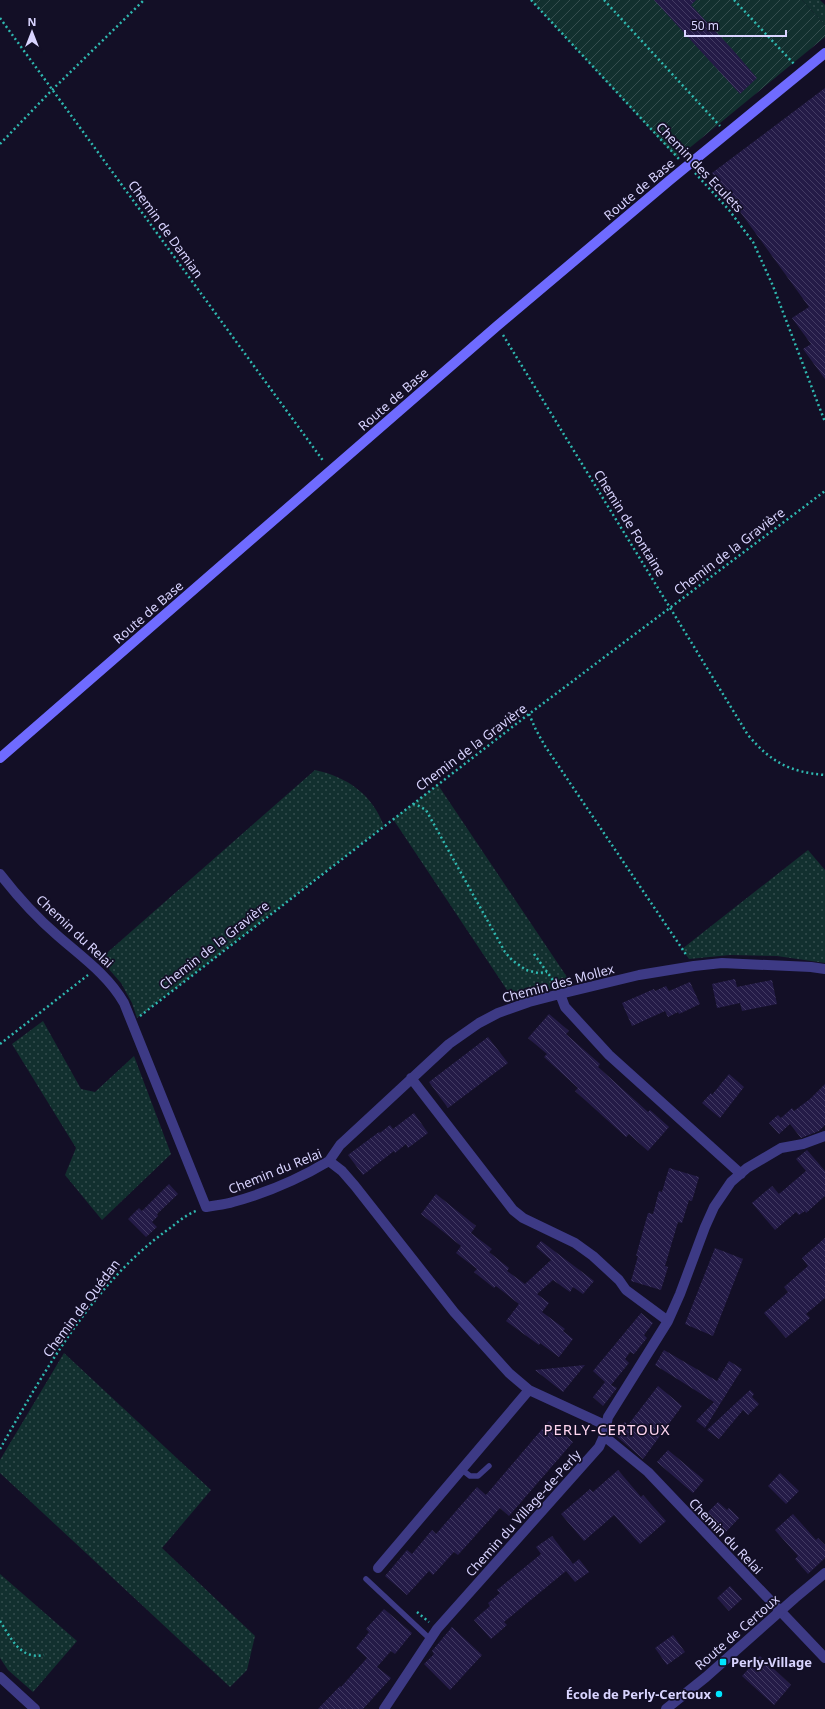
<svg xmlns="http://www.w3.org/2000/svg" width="825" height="1709" font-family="'Noto Sans',sans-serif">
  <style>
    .grass { fill: url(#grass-dots) }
    .garden { fill: url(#garden-furrows) }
    .building { fill: url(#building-back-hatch) }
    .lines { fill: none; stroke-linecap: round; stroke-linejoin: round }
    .path { stroke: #2fb8b0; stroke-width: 2.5; stroke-dasharray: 2 3; stroke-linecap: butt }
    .service { stroke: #3d3a85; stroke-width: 5.5 }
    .minor { stroke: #3d3a85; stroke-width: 10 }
    .tertiary { stroke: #3d3a85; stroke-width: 10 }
    .secondary { stroke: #6f6bff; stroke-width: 10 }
    .poi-dot { fill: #00e5ff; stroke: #130f26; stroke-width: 1.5 }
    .labels { text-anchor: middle; stroke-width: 3.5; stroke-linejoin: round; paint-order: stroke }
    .street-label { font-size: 13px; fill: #d9d4ff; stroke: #130f26 }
    .poi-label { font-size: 13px; font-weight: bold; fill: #d9d4ff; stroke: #130f26; text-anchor: start }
    .quarter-label { font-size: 15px; letter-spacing: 1px; fill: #ffd6f0; stroke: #130f26 }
  </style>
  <defs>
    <pattern id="grass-dots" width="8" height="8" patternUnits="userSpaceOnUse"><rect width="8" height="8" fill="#12302f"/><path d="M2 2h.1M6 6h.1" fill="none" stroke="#344d4e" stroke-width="1.8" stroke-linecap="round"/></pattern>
    <pattern id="garden-furrows" width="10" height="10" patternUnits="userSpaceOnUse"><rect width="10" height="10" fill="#12302f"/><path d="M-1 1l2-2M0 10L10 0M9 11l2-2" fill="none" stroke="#344d4e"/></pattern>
    <pattern id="building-back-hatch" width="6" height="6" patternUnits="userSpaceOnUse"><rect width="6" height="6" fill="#241b47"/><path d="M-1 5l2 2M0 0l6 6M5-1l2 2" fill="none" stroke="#433b63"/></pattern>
  </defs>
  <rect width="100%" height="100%" fill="#130f26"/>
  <path class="grass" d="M 802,0 L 820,0 L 825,5 L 825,25 Z
    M 315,770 C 347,777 372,794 384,826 L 137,1018 L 132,1003 L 121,983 L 100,959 Z
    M 438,785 L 571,983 L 513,999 L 393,819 Z
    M 808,850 L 825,870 L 825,963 L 777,956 L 730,955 L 689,959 L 682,949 Z
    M 43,1021 L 81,1089 L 95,1092 L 134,1056 L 171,1154 L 102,1220 L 65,1175 L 76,1148 L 12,1044 Z
    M 64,1353 L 211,1490 L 162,1548 L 255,1636 L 247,1670 L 230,1687 L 0,1473 L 0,1460 Z
    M 0,1574 L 77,1641 L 33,1692 L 8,1670 L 0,1658 Z"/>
  <path class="garden" d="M 531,0 L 802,0 L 825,25 L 825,37 L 687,150 L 676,157 Z"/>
  <path class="building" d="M 654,0 L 696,0 L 691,5 L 732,49 L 757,78 L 740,94 Z
    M 825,88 L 825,379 L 803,349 L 811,344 L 792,318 L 809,307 L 712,173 Z
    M 735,979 L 737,987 L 772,980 L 777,1004 L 742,1011 L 740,1003 L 717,1008 L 712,984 Z
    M 690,982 L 700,1004 L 679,1014 L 678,1012 L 668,1017 L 665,1011 L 632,1026 L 622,1003 L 654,989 L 655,991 L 666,986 L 669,991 Z
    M 549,1014 L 569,1031 L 566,1034 L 600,1064 L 598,1067 L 648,1112 L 650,1110 L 669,1127 L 648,1151 L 629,1134 L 626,1137 L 575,1091 L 578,1088 L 544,1057 L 547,1054 L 528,1038 Z
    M 488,1037 L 508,1063 L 448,1108 L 429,1082 Z
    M 729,1074 L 744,1087 L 720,1118 L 702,1103 L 711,1093 L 712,1095 Z
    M 825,1084 L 825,1125 L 819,1131 L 801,1138 L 790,1124 L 779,1134 L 769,1123 L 778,1115 L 781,1118 L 792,1108 L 794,1111 L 810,1099 Z
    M 414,1113 L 428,1133 L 408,1148 L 406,1144 L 395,1153 L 394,1151 L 363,1175 L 348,1155 L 379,1132 L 380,1133 L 390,1125 L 393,1129 Z
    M 807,1150 L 825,1171 L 825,1196 L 806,1213 L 805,1211 L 799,1215 L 796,1212 L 775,1230 L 752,1203 L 772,1186 L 779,1194 L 806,1171 L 796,1159 Z
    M 669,1168 L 699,1177 L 692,1201 L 689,1200 L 682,1223 L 678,1222 L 665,1266 L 668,1267 L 661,1290 L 631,1281 L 638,1256 L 636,1256 L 648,1213 L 653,1214 L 659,1191 L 662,1192 Z
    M 169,1184 L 178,1194 L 157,1214 L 158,1216 L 152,1222 L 157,1227 L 146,1237 L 128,1219 L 139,1208 L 142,1211 Z
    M 436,1194 L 476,1226 L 471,1233 L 492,1249 L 489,1252 L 509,1268 L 507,1271 L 525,1284 L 551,1260 L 536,1247 L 541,1241 L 594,1281 L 583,1294 L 573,1287 L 570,1292 L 553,1280 L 537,1294 L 549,1303 L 542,1312 L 565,1329 L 563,1331 L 573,1339 L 559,1357 L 540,1343 L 539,1345 L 506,1321 L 519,1304 L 496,1286 L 494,1288 L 474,1272 L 477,1269 L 456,1253 L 461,1246 L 421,1214 Z
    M 825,1238 L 825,1298 L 806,1314 L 810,1318 L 786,1338 L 764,1313 L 788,1292 L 784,1287 L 808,1266 L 802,1258 Z
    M 715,1248 L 743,1259 L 713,1336 L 685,1324 Z
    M 641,1313 L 653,1323 L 644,1335 L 647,1338 L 634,1354 L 630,1352 L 625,1359 L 629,1363 L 611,1385 L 617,1388 L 603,1406 L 593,1397 L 605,1382 L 593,1371 Z
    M 664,1350 L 717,1381 L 729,1361 L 742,1369 L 705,1428 L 696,1421 L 714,1402 L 655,1365 Z
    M 585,1365 L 563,1392 L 535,1370 Z
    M 658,1386 L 682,1406 L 643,1459 L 615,1435 L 625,1422 L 628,1425 Z
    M 750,1390 L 754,1394 L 752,1397 L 759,1404 L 748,1415 L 743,1410 L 719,1439 L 707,1430 Z
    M 549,1421 L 573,1442 L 509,1516 L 500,1508 L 458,1555 L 454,1552 L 433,1575 L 429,1571 L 407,1595 L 385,1576 L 407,1550 L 412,1554 L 432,1530 L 436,1534 L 477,1487 L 486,1495 Z
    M 668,1450 L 704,1480 L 693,1493 L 657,1462 Z
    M 618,1470 L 641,1497 L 643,1495 L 666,1521 L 640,1544 L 614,1515 L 584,1541 L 561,1514 L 590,1489 L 593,1492 Z
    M 780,1473 L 799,1491 L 786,1504 L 768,1486 Z
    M 718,1502 L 727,1510 L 729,1508 L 739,1518 L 724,1534 L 705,1515 Z
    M 793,1514 L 816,1540 L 818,1538 L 825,1545 L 825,1558 L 808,1574 L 795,1559 L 798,1556 L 775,1530 Z
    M 552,1536 L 573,1564 L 579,1559 L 589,1572 L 575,1582 L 566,1571 L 504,1622 L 507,1625 L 491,1639 L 474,1620 L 490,1606 L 488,1603 L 500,1593 L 497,1590 L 541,1554 L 536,1547 Z
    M 730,1586 L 742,1599 L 729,1611 L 717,1598 Z
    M 384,1609 L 412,1633 L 395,1654 L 391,1651 L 377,1667 L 391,1678 L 363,1709 L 318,1709 L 340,1686 L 341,1687 L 367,1658 L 356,1648 L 369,1632 L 366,1629 Z
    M 452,1627 L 482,1655 L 450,1690 L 424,1664 L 434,1654 L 432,1651 Z
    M 673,1635 L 685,1652 L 667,1665 L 655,1648 Z
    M 760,1656 L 791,1685 L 774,1705 L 742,1676 Z"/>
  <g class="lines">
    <path class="path" d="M 531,0 L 679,159
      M 604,0 L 720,126
      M 734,0 L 795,65
      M 0,18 L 324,462
      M 0,144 L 52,90 L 144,0
      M 695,173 L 729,210 L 753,242 L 773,286 L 825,422
      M 503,335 L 748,735 C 771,762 789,772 825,775
      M 529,714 L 536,730 L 545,746 L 687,956
      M 413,804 L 419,806 L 426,810 L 505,952 L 512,960 L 526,970 L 538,973 L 547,972
      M 534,954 L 555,983
      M 140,1016 L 529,714 L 825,491
      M 0,1044 L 88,975
      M 0,1449 C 43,1373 94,1283 166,1231 C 176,1224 185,1215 196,1211
      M 417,1612 L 429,1622
      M 0,1621 C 11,1638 20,1660 44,1655"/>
    <path class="service" d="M 461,1469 L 470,1476 L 478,1476 L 489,1466
      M 366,1579 L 429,1638"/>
    <path class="minor" d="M 0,874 C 17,896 37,918 58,936 C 82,957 108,975 124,1003 L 206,1207 C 215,1205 224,1205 233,1202 C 266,1193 299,1179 329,1161 L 342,1171 L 355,1186 L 454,1312 L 509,1373 L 529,1390 L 605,1425
      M 560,994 L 565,1007 L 609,1055 L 741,1174
      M 411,1078 L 513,1210 L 523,1218 L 575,1243 L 593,1256 L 619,1280 L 626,1290 L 668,1321
      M 329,1161 L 340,1145 L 449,1044 L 479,1023 L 498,1013 L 529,1002 L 560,994 L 639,975 L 694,966 L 722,963 L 811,967 L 825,969
      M 604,1436 L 648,1472 L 825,1658
      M 378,1568 L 529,1390
      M 384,1709 L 437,1629 L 599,1447 L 604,1436 L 608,1417 L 668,1321 L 680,1294 L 705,1227 L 714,1207 L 731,1182 L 747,1168 L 781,1148 L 803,1144 L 825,1136"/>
    <path class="tertiary" d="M 0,1677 L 35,1709
      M 666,1709 L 706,1677 L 795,1598 L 825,1573"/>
    <path class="secondary" d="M 0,758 L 497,326 L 670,180 L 825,53"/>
  </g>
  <g class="poi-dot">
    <rect x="719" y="1658" width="8" height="8" rx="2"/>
    <circle cx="719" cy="1694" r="4"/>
  </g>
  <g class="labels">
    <g class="street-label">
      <text transform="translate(700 167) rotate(46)" y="5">Chemin des Eculets</text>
      <text transform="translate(639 189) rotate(-40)" y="5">Route de Base</text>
      <text transform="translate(166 229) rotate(54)" y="5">Chemin de Damian</text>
      <text transform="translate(393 399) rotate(-41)" y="5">Route de Base</text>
      <text transform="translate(630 523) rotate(58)" y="5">Chemin de Fontaine</text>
      <text transform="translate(729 551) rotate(-37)" y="5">Chemin de la Gravière</text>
      <text transform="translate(148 612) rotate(-41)" y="5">Route de Base</text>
      <text transform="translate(471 747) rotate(-37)" y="5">Chemin de la Gravière</text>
      <text transform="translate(75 931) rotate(43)" y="5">Chemin du Relai</text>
      <text transform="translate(214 945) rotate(-38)" y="5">Chemin de la Gravière</text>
      <text transform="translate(558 983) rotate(-15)" y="5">Chemin des Mollex</text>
      <text transform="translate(275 1171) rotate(-22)" y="5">Chemin du Relai</text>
      <text transform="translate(81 1308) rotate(-53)" y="5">Chemin de Quédan</text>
      <text transform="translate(523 1513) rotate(-48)" y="5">Chemin du Village-de-Perly</text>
      <text transform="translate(726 1536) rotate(46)" y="5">Chemin du Relai</text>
      <text transform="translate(737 1632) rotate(-41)" y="5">Route de Certoux</text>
    </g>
    <g class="poi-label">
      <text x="731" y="1667">Perly-Village</text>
      <text x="711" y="1699" text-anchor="end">École de Perly-Certoux</text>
    </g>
    <g class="quarter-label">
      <text x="607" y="1435">PERLY-CERTOUX</text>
    </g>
  </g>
  <g transform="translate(32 32)" stroke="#130f26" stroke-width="3" paint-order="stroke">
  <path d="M0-3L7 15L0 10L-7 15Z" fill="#d9d4ff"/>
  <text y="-6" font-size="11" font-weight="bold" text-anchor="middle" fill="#d9d4ff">N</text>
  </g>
  <path d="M685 30v6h101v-6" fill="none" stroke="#d9d4ff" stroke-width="2"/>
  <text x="691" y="30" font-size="12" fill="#d9d4ff" stroke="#130f26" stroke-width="3" paint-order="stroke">50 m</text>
</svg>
